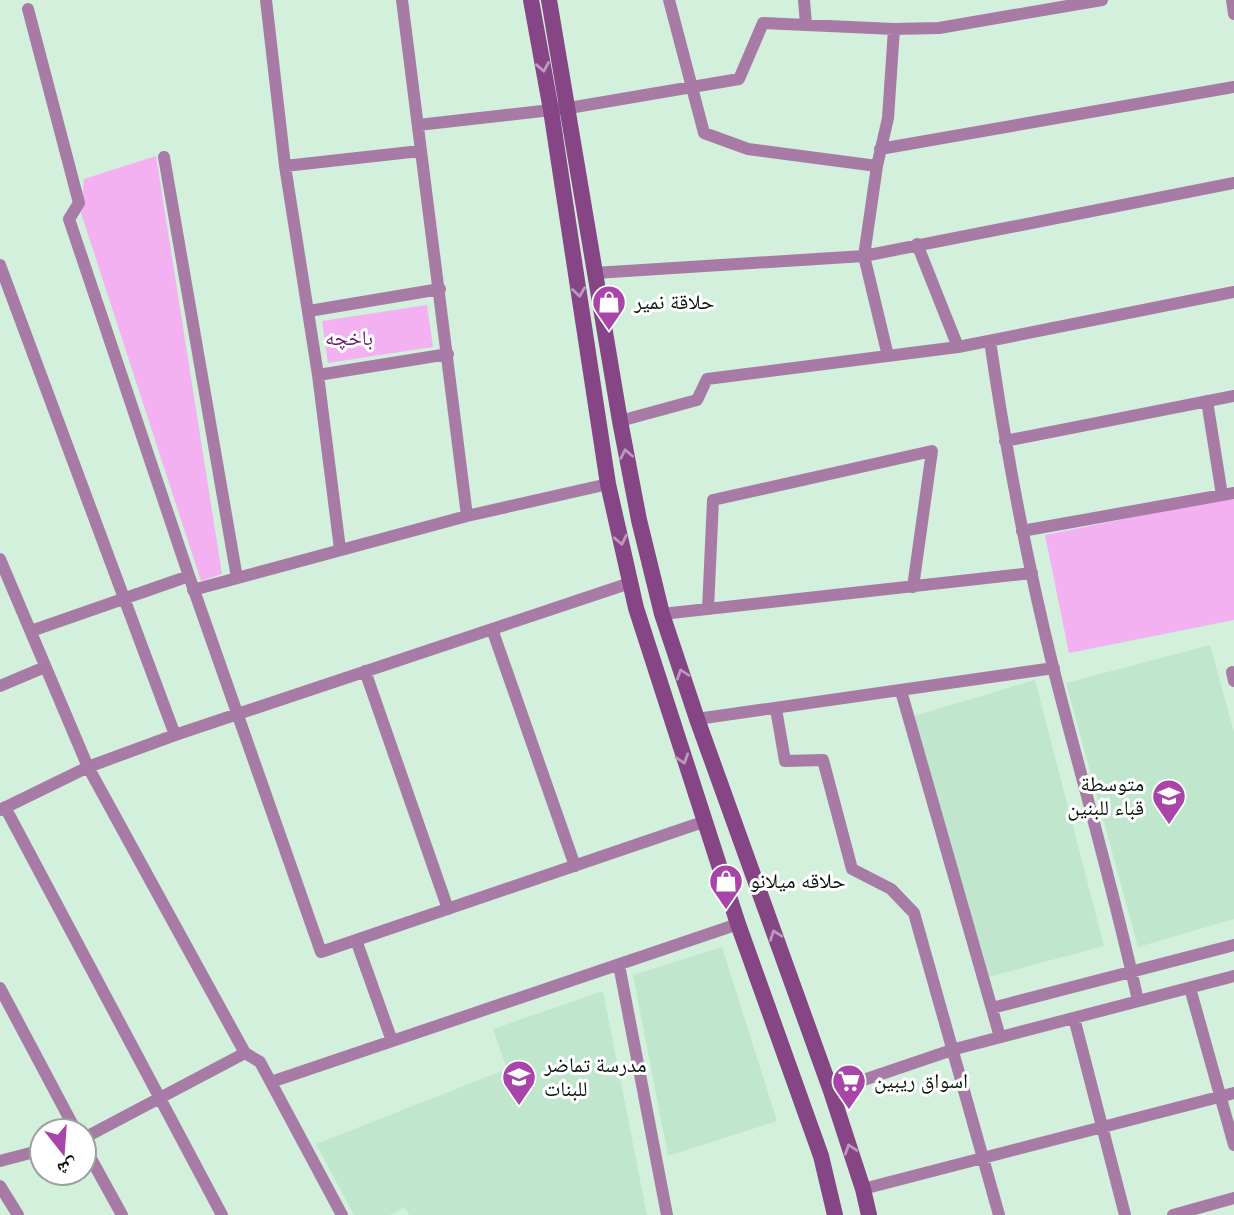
<svg xmlns="http://www.w3.org/2000/svg" width="1234" height="1215" font-family="Mulish,'Noto Naskh Arabic',sans-serif">
  <style>
    .built { fill: #c1e6ce }
    .garden { fill: #f4b1f2 }
    .lines { fill: none; stroke-linecap: round; stroke-linejoin: round }
    .street { stroke: #a87ba6; stroke-width: 12 }
    .secondary { stroke: #864585; stroke-width: 16 }
    .oneway { stroke: #bc99bc }
    .labels { text-anchor: middle; stroke-width: 6; stroke-linejoin: round; paint-order: stroke }
    .poi-label { font-size: 21px; fill: #09130d; stroke: #fff; text-anchor: start }
    .park-label { font-size: 21px; fill: #681469; stroke: #fff }
  </style>
  <rect width="100%" height="100%" fill="#d2f0dc"/>
  <path class="built" d="M 1210,645 L 1234,732 L 1234,919 L 1138,947 L 1066,683 Z
    M 1035,680 L 1104,946 L 988,977 L 914,716 Z
    M 722,947 L 777,1121 L 668,1156 L 633,975 Z
    M 603,991 L 647,1215 L 409,1215 L 405,1207 L 390,1215 L 354,1215 L 316,1144 L 507,1069 L 493,1029 Z"/>
  <path class="garden" d="M 156,156 L 222,574 L 201,581 L 81,213 L 84,179 Z
    M 427,305 L 433,347 L 328,363 L 322,321 Z
    M 1234,497 L 1234,620 L 1069,653 L 1045,535 Z"/>
  <g class="lines">
    <path class="street" d="M 266,0 L 285,166 L 318,375 L 340,549
      M 402,0 L 467,516
      M 669,0 L 704,133 L 748,149 L 877,166
      M 804,0 L 806,24
      M 1232,0 L 1234,14
      M 28,9 L 79,203 L 69,219 L 189,576 L 321,952 L 703,822
      M 418,125 L 569,108 L 739,79 L 763,23 L 894,29 L 939,28 L 1102,0
      M 880,149 L 1234,87
      M 164,157 L 237,578
      M 285,166 L 420,151
      M 917,244 L 958,347 L 1234,292
      M 0,265 L 175,735
      M 595,273 L 864,256 L 1234,183
      M 309,311 L 440,289
      M 990,341 C 1006,452 1027,562 1054,671 C 1082,781 1114,890 1138,1001
      M 888,356 L 864,256 L 877,166 L 888,118 L 894,29
      M 318,375 L 448,354
      M 1207,401 L 1222,495
      M 620,421 L 697,400 L 707,379 L 958,347
      M 1005,441 L 1234,396
      M 1022,531 L 1234,493
      M 0,559 L 88,767 L 245,1053 L 260,1062 L 342,1215
      M 193,590 L 467,516 L 608,484
      M 708,609 L 713,500 L 932,451 L 913,587
      M 662,614 L 1032,573
      M 492,629 L 575,866
      M 31,631 L 189,576
      M 365,671 L 448,909
      M 1232,672 L 1234,681
      M 0,686 L 45,667
      M 901,691 L 1000,1037
      M 776,709 L 785,761 L 823,760 L 852,869 L 891,889 L 914,913 L 999,1215
      M 697,719 L 1054,668
      M 5,807 L 222,1215
      M 0,810 L 88,767 L 175,735 L 630,583
      M 356,940 L 392,1041
      M 619,965 L 667,1215
      M 0,988 L 76,1131
      M 1190,988 L 1234,1145
      M 992,1008 L 1234,945
      M 1074,1018 L 1125,1215
      M 271,1082 L 738,924
      M 831,1091 L 955,1049 L 1234,976
      M 84,1138 L 245,1053
      M 84,1146 L 122,1215
      M 0,1161 L 42,1150
      M 0,1186 L 18,1215
      M 863,1189 L 1234,1093
      M 1173,1215 L 1234,1198"/>
    <path class="secondary" d="M 531,0 L 551,110 L 608,484 L 636,608 L 738,924 L 821,1156 L 835,1215
      M 549,0 L 620,421 L 639,520 L 662,614 L 697,719 L 831,1091 L 863,1189 L 869,1215"/>
  </g>
  <defs><path id="oneway-chevron" d="M-2-3.5L2.5 0L-2 3.5" fill="none" stroke-width="1.6" stroke-linecap="round" stroke-linejoin="round" transform="scale(1.75)"/></defs>
  <g class="oneway">
    <use href="#oneway-chevron" transform="translate(543 67) rotate(80)"/>
    <use href="#oneway-chevron" transform="translate(579 292) rotate(82)"/>
    <use href="#oneway-chevron" transform="translate(626 454) rotate(-101)"/>
    <use href="#oneway-chevron" transform="translate(621 540) rotate(78)"/>
    <use href="#oneway-chevron" transform="translate(682 674) rotate(-109)"/>
    <use href="#oneway-chevron" transform="translate(683 759) rotate(72)"/>
    <use href="#oneway-chevron" transform="translate(775 935) rotate(-110)"/>
    <use href="#oneway-chevron" transform="translate(850 1149) rotate(-108)"/>
  </g>
  <defs>
    <g id="shop-pin" transform="scale(1.75)"><path d="M0 17L-7.5 6A9.5 9.5 0 1 1 7.5 6Z" fill="#a944a9" stroke="#fff"/><path d="M-5-2.5h2.3a2.7 3.5 0 0 1 5.4 0H5L5.5 6h-11ZM-1.5-2.5h3a1.5 2.3 0 0 0-3 0Z" fill="#fff"/></g>
    <g id="school-pin" transform="scale(1.75)"><path d="M0 17L-7.5 6A9.5 9.5 0 1 1 7.5 6Z" fill="#a944a9" stroke="#fff"/><path d="M0-5L7-2L0 1L-7-2ZM-4 1L0 2.5L4 1V4Q0 6-4 4Z" fill="#fff"/></g>
    <g id="supermarket-pin" transform="scale(1.75)"><path d="M0 17L-7.5 6A9.5 9.5 0 1 1 7.5 6Z" fill="#a944a9" stroke="#fff"/><path d="M-6-5.5h2.5l.6 2H6L4.5 2H-2.5L-4.4-4H-6ZM-1.5 3.2a1.3 1.3 0 1 0 .1 0ZM3 3.2a1.3 1.3 0 1 0 .1 0Z" fill="#fff"/></g>
  </defs>
  <g fill-rule="evenodd">
    <use href="#shop-pin" x="609" y="302"/>
    <use href="#school-pin" x="1169" y="796"/>
    <use href="#shop-pin" x="726" y="881"/>
    <use href="#school-pin" x="519" y="1077"/>
    <use href="#supermarket-pin" x="849" y="1081"/>
  </g>
  <g class="labels">
    <g class="poi-label">
      <text x="634" y="309">حلاقة نمير</text>
      <text x="1144" y="791" text-anchor="end">متوسطة<tspan x="1144" dy="24">قباء للبنين</tspan></text>
      <text x="750" y="888">حلاقه ميلانو</text>
      <text x="544" y="1072">مدرسة تماضر<tspan x="544" dy="24">للبنات</tspan></text>
      <text x="874" y="1088">اسواق ريبين</text>
    </g>
    <g class="park-label">
      <text x="349" y="345">باخچە</text>
    </g>
  </g>
  <g transform="translate(63 1152) rotate(163)"><circle r="33" fill="#ffffff" stroke="#9da19e" stroke-width="2"/>
  <path d="M0-5L12 26L0 18L-12 26Z" fill="#a944a9"/>
  <text y="-10" font-size="19" font-weight="bold" text-anchor="middle" fill="#09130d">ش</text>
  </g>
</svg>
